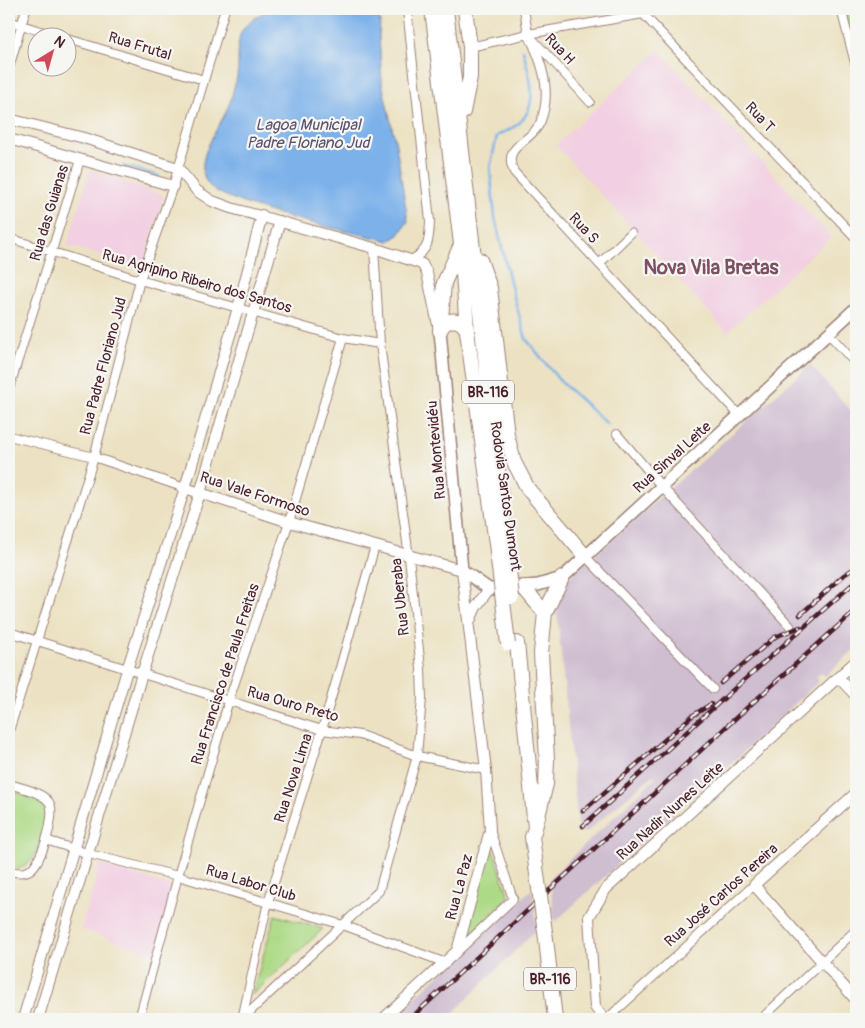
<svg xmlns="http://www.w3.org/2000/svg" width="865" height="1028" font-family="Pangolin,sans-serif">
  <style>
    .built { fill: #f2cfe2 }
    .industrial { fill: #cfbdd0 }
    .green { fill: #adda86; stroke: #7c7c58 }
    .water { fill: #7bb1ea; stroke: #62688a }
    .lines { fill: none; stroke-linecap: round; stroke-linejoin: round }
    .stream { stroke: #7bb1ea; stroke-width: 2.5 }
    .minor-casing { stroke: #9b8077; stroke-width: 10 }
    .tertiary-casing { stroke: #9b8077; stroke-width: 12 }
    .secondary-casing { stroke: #9b8077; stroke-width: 14 }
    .trunk-casing { stroke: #9b8077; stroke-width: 16 }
    .minor { stroke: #fff; stroke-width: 8 }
    .tertiary { stroke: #fff; stroke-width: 10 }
    .secondary { stroke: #fff; stroke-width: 11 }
    .trunk { stroke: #fff; stroke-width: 14 }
    .rail-casing { stroke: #4a1f2b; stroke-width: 4.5 }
    .rail { stroke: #f6f6f2; stroke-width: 2.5; stroke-dasharray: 8; stroke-linecap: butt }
    .trunk-bridge-casing { stroke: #9b8077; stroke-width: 16; stroke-linecap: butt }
    .trunk-bridge { stroke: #fff; stroke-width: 14 }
    .labels { text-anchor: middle; stroke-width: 4.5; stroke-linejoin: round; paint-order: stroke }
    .shield { fill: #f6f6f2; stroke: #7e6067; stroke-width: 1 }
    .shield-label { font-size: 14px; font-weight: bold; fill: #4a1f2b }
    .street-label { font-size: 15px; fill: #4a1f2b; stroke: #f6f6f2 }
    .water-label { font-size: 16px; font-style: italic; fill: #5b526e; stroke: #f6f6f2 }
    .district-label { font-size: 20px; font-weight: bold; fill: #7e5063; stroke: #f6f6f2 }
  </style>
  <rect width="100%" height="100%" fill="#f6f6f2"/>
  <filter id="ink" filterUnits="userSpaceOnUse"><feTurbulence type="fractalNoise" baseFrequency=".02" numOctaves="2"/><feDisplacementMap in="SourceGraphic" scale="10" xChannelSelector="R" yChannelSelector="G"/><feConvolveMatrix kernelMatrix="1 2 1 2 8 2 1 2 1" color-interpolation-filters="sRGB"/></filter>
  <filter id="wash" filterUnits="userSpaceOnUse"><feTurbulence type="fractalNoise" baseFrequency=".0096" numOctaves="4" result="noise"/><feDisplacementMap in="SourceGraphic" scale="20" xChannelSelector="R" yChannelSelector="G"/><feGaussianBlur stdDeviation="1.12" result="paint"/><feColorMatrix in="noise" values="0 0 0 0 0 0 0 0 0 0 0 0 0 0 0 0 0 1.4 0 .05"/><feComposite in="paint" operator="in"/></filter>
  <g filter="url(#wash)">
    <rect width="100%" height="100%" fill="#ece2c3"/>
    <path class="built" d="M 659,50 L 831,237 L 727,332 L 556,145 Z
      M 90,170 L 164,195 L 142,268 L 67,245 Z
      M 100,864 L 174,887 L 157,955 L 81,929 Z"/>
    <path class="industrial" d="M 810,365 L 856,416 L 856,648 L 825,676 L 821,673 L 816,677 L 819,681 L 735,760 L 683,805 L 555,922 L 550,878 L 656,777 L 653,775 L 585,833 L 578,826 L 556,602 L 564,582 Z
      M 532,889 L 537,929 L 447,1019 L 391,1019 Z"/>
    <path class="green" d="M 842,9 L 856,9 L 856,53 Z
      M 9,790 L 41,799 L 48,812 C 42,832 41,860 19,869 L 9,866 Z
      M 490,841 L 509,897 L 463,941 Z
      M 275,915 L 323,929 L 252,995 Z"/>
    <path class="water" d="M 275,9 L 344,9 L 374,13 L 380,21 L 379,36 L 382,83 L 396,145 L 408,221 L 399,235 L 389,241 C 356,233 224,206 208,184 C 191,161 220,128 228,107 C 232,99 233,89 236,81 C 240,66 236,50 240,35 C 245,22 262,11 275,9 Z"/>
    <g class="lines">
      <path class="stream" d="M 523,50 C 529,75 541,104 518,124 C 512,129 504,132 497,136 L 490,168 L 495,218 L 512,290 L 526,339 L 559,380 L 607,424
        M 123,166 L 159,176"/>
    </g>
  </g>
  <g filter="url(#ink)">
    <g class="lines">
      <g class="minor-casing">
        <path id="minor" d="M 407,9 L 430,221 C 429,239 430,249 413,259
          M 524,9 L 528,34 L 590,102
          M 841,9 L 855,63
          M 643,14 L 856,238
          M 9,21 L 62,38
          M 528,34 C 542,61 553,93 540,123 C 531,143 501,145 514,172 L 740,416
          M 68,39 L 204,80
          M 470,47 L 528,34 L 643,14 L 657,9
          M 9,68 L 26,9
          M 9,238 L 140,280 L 343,338 L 380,344
          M 599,264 L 631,233
          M 828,333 L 856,364
          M 9,389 L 80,160
          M 617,434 L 662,487 L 790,626
          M 9,436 L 94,457 L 185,488
          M 585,556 L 713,689
          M 9,632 L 322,730 L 360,735 L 417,756 L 486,770
          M 9,731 L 94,457 L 140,280 L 173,186 L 225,9
          M 9,784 C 19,787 46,793 50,804 C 56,816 41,866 28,871 C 22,874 15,872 9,871
          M 46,840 L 89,854 L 178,876 L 343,925 L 446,963
          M 458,951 L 513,899 L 490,830
          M 139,1019 L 178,876 L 229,700 L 289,522 L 343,338
          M 242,1019 L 379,891 L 417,756 L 422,698 L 421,669 L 409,557 L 380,344 L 374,248
          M 242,1019 L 268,902 L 322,730 L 375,546
          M 607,1019 L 754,885
          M 761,1019 L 856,930"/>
      </g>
      <g class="tertiary-casing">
        <path id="tertiary" d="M 9,119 L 84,138 L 178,168 L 197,191 L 212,201 L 231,208 L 374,248 L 422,264 L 427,273 L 438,325
          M 9,139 L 173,186
          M 185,488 L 289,522 L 462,570 L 486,770 L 490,830 L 457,951 L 383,1019
          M 469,623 L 476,607 L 489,589
          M 839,678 L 856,696
          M 856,793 L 754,885 L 856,1000
          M 23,1019 L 127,670 L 185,488 L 238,308 L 262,215
          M 38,1019 L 142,674 L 200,493 L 280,221
          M 604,1019 L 595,1007 L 589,917 L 606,889 L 856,661"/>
      </g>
      <g class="secondary-casing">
        <path id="secondary" d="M 440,331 L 462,570 L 489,589 L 492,589 L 538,585 L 562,578 L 856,308"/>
      </g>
      <g class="trunk-casing">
        <path id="trunk" d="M 432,9 L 461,244 L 467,331 L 497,551
          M 446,9 L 507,551
          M 463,112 L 470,77 L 470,47 L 465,9
          M 480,260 L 490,288 L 507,435 L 514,462 L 528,489 L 585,556
          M 440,331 L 444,283 L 460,247
          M 440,331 C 445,317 462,317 467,331
          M 523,587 L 545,613
          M 517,643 L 535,828 L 532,837 L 536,867
          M 535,828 L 546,784 L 547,759 L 541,653 L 545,613 L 562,578
          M 546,939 L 555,1019"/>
      </g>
      <use href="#minor" class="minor"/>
      <use href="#tertiary" class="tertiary"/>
      <use href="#secondary" class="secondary"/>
      <use href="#trunk" class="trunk"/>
      <g class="rail-casing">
        <path id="rail" d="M 800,615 L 844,575 L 856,567
          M 721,683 L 775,637 L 800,627
          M 583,811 L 692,716 L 711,704
          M 583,826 L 734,689 L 856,581
          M 410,1019 L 739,715 L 856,610"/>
      </g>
      <use href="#rail" class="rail"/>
      <g class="trunk-bridge-casing">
        <path id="trunk-bridge" d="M 497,551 L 508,644
          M 507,551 L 512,597
          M 536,867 L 546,939"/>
      </g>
      <use href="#trunk-bridge" class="trunk-bridge"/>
    </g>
  </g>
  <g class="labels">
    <g class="shield">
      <rect x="462" y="380.5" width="52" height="23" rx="4"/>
      <rect x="524" y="967.5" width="52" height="23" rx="4"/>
    </g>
    <g class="shield-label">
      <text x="488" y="397">BR-116</text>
      <text x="550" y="984">BR-116</text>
    </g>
    <g class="street-label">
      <text transform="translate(140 46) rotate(17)" y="5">Rua Frutal</text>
      <text transform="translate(560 49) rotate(47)" y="5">Rua H</text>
      <text transform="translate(760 117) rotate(47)" y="5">Rua T</text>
      <text transform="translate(49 213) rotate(-73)" y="5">Rua das Guianas</text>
      <text transform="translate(584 228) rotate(47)" y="5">Rua S</text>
      <text transform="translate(197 281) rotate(16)" y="5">Rua Agripino Ribeiro dos Santos</text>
      <text transform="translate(103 366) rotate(-75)" y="5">Rua Padre Floriano Jud</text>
      <text transform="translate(436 450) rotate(-95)" y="5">Rua Montevidéu</text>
      <text transform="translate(672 457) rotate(-42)" y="5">Rua Sinval Leite</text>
      <text transform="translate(255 494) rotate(18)" y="5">Rua Vale Formoso</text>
      <text transform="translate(506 496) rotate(82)" y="5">Rodovia Santos Dumont</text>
      <text transform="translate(400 597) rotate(-96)" y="5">Rua Uberaba</text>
      <text transform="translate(225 674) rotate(-72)" y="5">Rua Francisco de Paula Freitas</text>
      <text transform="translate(293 704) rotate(16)" y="5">Rua Ouro Preto</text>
      <text transform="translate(293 778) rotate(-72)" y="5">Rua Nova Lima</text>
      <text transform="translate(670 811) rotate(-42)" y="5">Rua Nadir Nunes Leite</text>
      <text transform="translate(251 883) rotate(17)" y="5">Rua Labor Club</text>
      <text transform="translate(459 887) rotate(-75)" y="5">Rua La Paz</text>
      <text transform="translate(721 895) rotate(-42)" y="5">Rua José Carlos Pereira</text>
    </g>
    <g class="water-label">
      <text x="308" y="130">Lagoa Municipal<tspan x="308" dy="18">Padre Floriano Jud</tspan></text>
    </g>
    <g class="district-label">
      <text x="711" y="274">Nova Vila Bretas</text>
    </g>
  </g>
  <rect width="865" height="1028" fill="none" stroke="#f6f6f2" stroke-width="30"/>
  <g transform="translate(52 52) rotate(37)"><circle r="24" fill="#f6f6f2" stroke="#b1a0a2"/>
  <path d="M0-4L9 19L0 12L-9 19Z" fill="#d1495b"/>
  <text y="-8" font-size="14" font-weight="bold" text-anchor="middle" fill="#4a1f2b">N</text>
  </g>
</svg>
